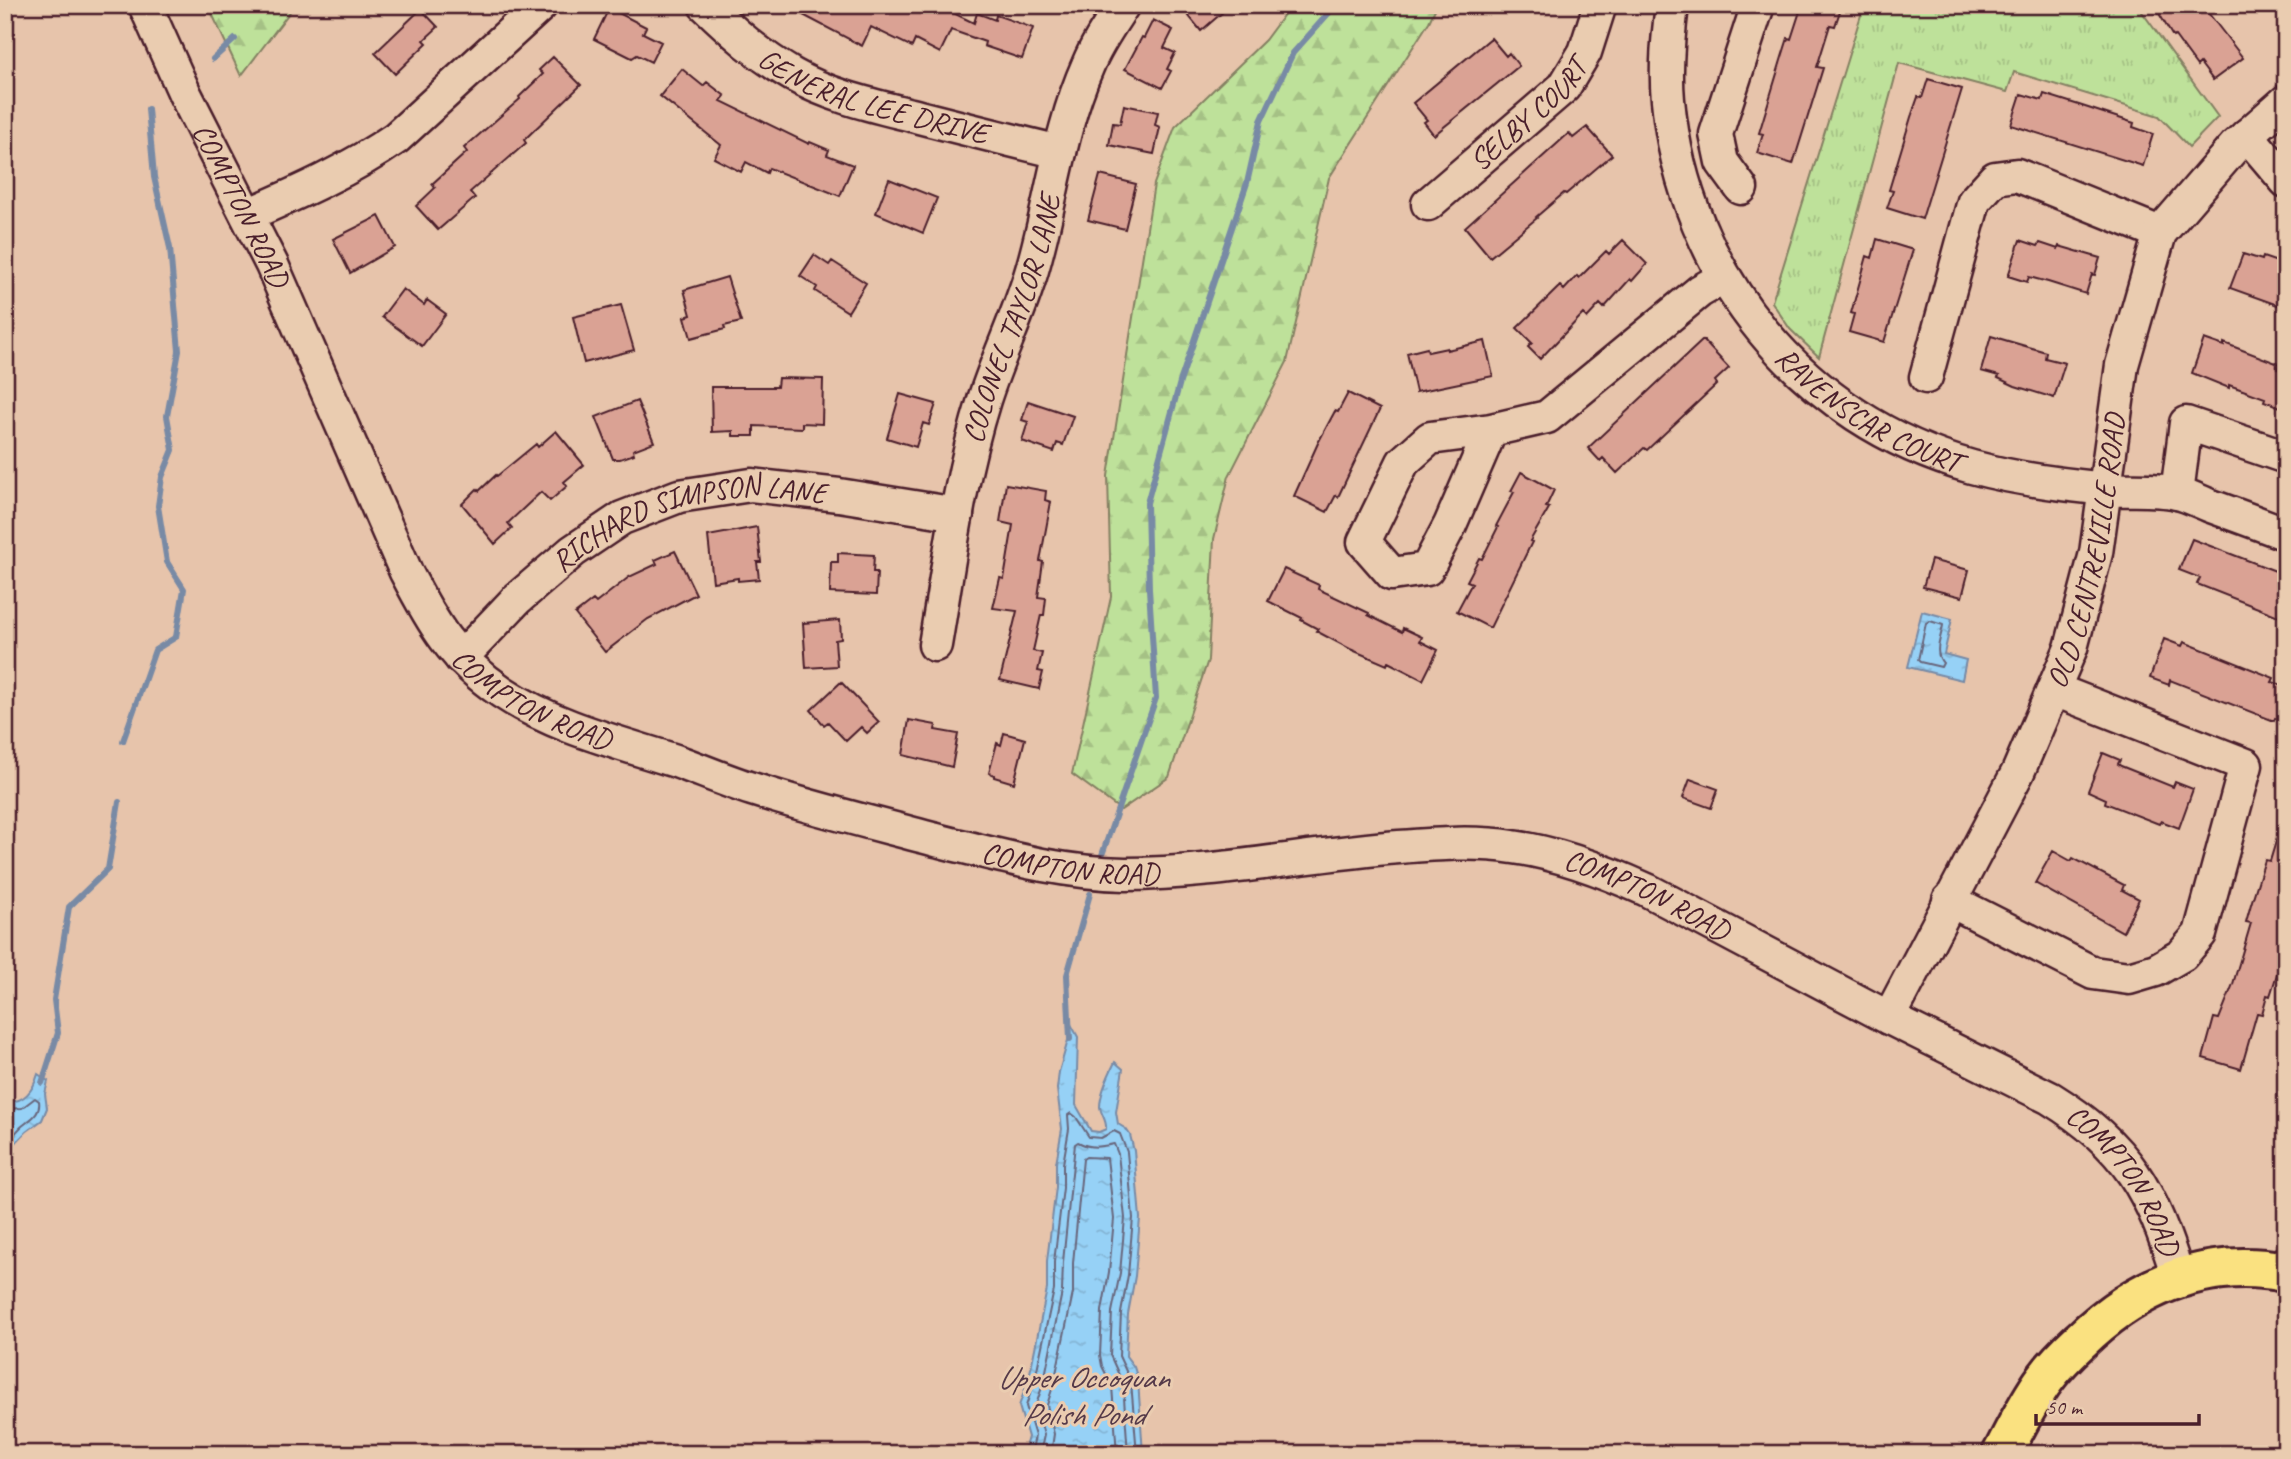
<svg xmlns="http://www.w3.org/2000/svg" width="2291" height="1459" font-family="Caveat,sans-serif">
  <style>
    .grass { fill: url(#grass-tufts); stroke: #848062; stroke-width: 2 }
    .forest { fill: url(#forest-firs); stroke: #848062; stroke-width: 2 }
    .water { fill: url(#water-ripples); stroke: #788aa5; stroke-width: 2 }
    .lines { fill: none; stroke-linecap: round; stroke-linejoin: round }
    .shore { stroke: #68667c; stroke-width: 2 }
    .stream { stroke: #788aa5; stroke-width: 6 }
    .building { fill: #daa294; stroke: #4a1f2b; stroke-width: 2 }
    .minor-casing { stroke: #4a1f2b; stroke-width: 37 }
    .major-casing { stroke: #4a1f2b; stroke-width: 44 }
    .highway-casing { stroke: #4a1f2b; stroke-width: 44 }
    .minor { stroke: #eaccb0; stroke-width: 32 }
    .major { stroke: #fae180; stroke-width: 38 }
    .highway { stroke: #fae180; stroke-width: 38 }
    .labels { text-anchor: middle; stroke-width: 6; stroke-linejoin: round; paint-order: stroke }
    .street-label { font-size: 30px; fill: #4a1f2b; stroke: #eaccb0 }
    .water-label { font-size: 32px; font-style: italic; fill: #553a49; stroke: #eaccb0 }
  </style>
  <defs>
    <pattern id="grass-tufts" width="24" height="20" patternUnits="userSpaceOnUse" patternTransform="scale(1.75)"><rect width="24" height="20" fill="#bee19a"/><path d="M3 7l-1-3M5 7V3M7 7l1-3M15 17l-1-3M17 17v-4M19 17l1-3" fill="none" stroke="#a5c185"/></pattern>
    <pattern id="forest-firs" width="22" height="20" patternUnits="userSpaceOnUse" patternTransform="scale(1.75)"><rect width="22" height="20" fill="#bee19a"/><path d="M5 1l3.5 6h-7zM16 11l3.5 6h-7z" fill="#a5c185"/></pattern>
    <pattern id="water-ripples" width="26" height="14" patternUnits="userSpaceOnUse" patternTransform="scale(1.75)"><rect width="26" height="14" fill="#96d1f6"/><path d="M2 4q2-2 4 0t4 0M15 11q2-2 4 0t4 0" fill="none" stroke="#83b3d3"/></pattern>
  </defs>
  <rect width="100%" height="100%" fill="#e7c4ab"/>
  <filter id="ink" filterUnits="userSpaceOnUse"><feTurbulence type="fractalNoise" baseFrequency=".0143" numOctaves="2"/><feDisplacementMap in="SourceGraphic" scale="14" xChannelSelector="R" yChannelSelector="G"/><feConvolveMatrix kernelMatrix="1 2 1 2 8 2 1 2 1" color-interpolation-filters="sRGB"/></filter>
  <g filter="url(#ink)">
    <path class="grass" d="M 1875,5 L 2137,5 L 2218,117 L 2189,147 L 2159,116 L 2014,72 L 2007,92 L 1899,63 L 1819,357 L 1790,329 L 1772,302 L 1861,15 Z"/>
    <path class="forest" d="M 208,5 L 295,5 L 241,76 Z
      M 1291,5 L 1437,5 L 1429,22 L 1329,178 L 1287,362 L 1229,476 L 1214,539 L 1208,660 L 1169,777 L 1121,810 L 1072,774 L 1111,597 L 1108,476 L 1154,184 L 1175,127 L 1265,40 Z"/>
    <path class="water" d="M 1922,611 L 1952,619 L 1944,654 L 1966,660 L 1962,680 L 1908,667 Z
      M 1072,1026 L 1078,1037 L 1076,1105 L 1091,1131 L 1099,1132 L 1106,1129 C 1107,1120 1101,1115 1100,1107 C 1100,1093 1109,1074 1115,1062 L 1123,1069 L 1116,1112 L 1118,1124 L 1126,1129 L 1130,1135 L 1134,1151 L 1140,1218 L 1135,1276 L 1128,1314 L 1126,1356 L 1134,1367 L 1138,1380 L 1143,1454 L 1023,1454 L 1028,1437 L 1019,1406 L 1029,1378 L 1047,1289 L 1047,1261 L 1056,1187 L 1056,1163 L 1062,1129 L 1057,1089 L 1059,1072 Z
      M 38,1074 L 48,1081 L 45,1094 L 47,1108 L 42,1120 L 26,1132 L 5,1154 L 5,1101 C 24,1104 33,1091 38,1074 Z"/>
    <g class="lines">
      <path class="shore" d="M 1930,621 L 1943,625 C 1941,639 1933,652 1943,663 L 1941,667 L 1920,662 L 1918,660 L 1926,623 Z
        M 5,1109 L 22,1108 L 35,1098 L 39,1101 C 41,1115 30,1119 21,1127 C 15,1133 11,1139 5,1144
        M 1031,1454 L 1035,1436 L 1026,1406 L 1035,1379 L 1054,1290 L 1054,1262 L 1063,1188 L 1063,1164 L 1069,1129 L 1068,1115 L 1071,1113 L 1076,1117 L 1089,1137 L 1101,1138 L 1114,1131 L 1120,1134 L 1127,1152 L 1133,1218 L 1128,1275 L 1121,1313 L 1119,1356 L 1131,1382 L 1137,1454
        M 1040,1454 L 1044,1435 L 1036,1405 L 1044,1381 L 1062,1292 L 1063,1262 L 1075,1144 L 1078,1142 C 1091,1149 1100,1147 1114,1144 L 1118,1154 L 1125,1218 L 1120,1273 L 1112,1312 L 1110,1355 L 1123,1384 L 1128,1454
        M 1051,1454 L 1054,1434 L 1047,1405 L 1054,1383 L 1073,1293 L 1073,1263 L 1083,1159 L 1086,1157 L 1107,1158 L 1114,1219 L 1109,1272 L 1102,1311 L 1100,1355 L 1102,1366 L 1112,1386 L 1117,1454"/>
      <path class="stream" d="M 213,59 L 235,39
        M 123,741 L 155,650 L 176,637 L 184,589 L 167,562 L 158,506 L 162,477 L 173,450 L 167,416 L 179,351 L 170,248 L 154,177 L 148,109
        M 1102,855 L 1156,698 L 1149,589 L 1147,503 L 1180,382 L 1247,183 L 1261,121 L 1293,53 L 1336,5
        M 1070,1039 L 1067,975 L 1090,894
        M 42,1083 L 58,1033 L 54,1000 L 69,907 L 108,869 L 119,802"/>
    </g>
    <path class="building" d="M 784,5 L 937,5 L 974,23 L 977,13 L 995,20 L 996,15 L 1033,28 L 1022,59 L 984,46 L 985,42 L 951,30 L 940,53 L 915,40 L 912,47 L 871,27 L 862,46 Z
      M 1180,5 L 1231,5 L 1201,31 Z
      M 1802,5 L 1842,5 L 1835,26 L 1830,25 L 1817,67 L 1823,68 L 1793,164 L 1757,153 L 1763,134 L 1759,133 L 1782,57 L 1788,38 L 1791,39 Z
      M 2154,5 L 2198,5 L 2203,12 L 2206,10 L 2243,58 L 2213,80 L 2200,63 L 2197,66 L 2175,36 L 2173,37 Z
      M 609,8 L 646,27 L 643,33 L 661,42 L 651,62 L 637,55 L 632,58 L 594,39 Z
      M 421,9 L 438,27 L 424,40 L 427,43 L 395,74 L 375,53 Z
      M 1153,20 L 1173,30 L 1164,48 L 1175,53 L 1167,69 L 1171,71 L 1162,88 L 1125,69 L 1142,37 L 1144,38 Z
      M 1491,38 L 1506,56 L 1509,53 L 1519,66 L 1434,135 L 1424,122 L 1427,120 L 1413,103 Z
      M 553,57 L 581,85 L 524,140 L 526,143 L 470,192 L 475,198 L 438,230 L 416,206 L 435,188 L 432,184 L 467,152 L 464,148 L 520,99 L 519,97 L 543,74 L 539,70 Z
      M 682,69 L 703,86 L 707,82 L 725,96 L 721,101 L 809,144 L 810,142 L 829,150 L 827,155 L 853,165 L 840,196 L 769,168 L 767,173 L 746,162 L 741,172 L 714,158 L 721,145 L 660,96 Z
      M 1928,79 L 1962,89 L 1922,219 L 1887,208 L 1893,191 L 1889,190 L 1911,117 L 1918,97 L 1922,98 Z
      M 2021,94 L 2042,100 L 2044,94 L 2079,105 L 2134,123 L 2133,127 L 2153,134 L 2143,166 L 2011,125 Z
      M 1124,105 L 1158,112 L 1155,125 L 1160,127 L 1154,154 L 1109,145 L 1113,123 L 1120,124 Z
      M 1587,127 L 1612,155 L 1566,194 L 1564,193 L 1536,217 L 1537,218 L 1490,257 L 1465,227 L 1569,133 L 1573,138 Z
      M 1100,175 L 1136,184 L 1125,229 L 1088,220 Z
      M 889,179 L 937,198 L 923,233 L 876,213 Z
      M 379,216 L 395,247 L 350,273 L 333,239 Z
      M 1877,239 L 1913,250 L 1884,342 L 1849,332 L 1854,314 L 1851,313 L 1867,256 L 1872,258 Z
      M 1623,240 L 1647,264 L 1632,281 L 1630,279 L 1604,308 L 1600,304 L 1587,318 L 1583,314 L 1540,359 L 1528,347 L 1532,343 L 1517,328 L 1560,286 L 1564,290 L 1577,276 L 1579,278 L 1606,251 L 1609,254 Z
      M 2020,240 L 2038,246 L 2040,243 L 2058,249 L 2059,246 L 2100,258 L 2095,275 L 2092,274 L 2086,294 L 2048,282 L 2029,277 L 2027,282 L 2008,276 Z
      M 2243,254 L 2262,260 L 2263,257 L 2286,265 L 2286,308 L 2230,288 Z
      M 814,255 L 829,265 L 832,261 L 866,283 L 848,312 L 815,291 L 817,287 L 800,276 Z
      M 727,277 L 741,322 L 724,326 L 725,329 L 691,338 L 685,317 L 691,315 L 684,290 Z
      M 403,289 L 424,305 L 427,300 L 446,314 L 422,346 L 382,317 Z
      M 621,305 L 634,350 L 584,363 L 573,317 Z
      M 1991,336 L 2046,352 L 2045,358 L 2065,363 L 2054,398 L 2015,386 L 1998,378 L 1999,376 L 1981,371 Z
      M 2204,339 L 2224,346 L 2224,343 L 2279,364 L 2277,369 L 2286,372 L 2286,409 L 2264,401 L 2265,398 L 2229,385 L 2229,388 L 2192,373 Z
      M 1703,340 L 1729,368 L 1715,381 L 1717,384 L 1647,450 L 1644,448 L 1617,473 L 1603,458 L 1600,461 L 1588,448 Z
      M 1485,341 L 1493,376 L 1416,392 L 1407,353 L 1427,348 L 1428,352 L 1447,348 L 1447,350 Z
      M 778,378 L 823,379 L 822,424 L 802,423 L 802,428 L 754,426 L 754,436 L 733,436 L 733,431 L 712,432 L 711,387 L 777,387 Z
      M 1348,393 L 1380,409 L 1338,497 L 1336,495 L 1327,512 L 1294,496 L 1318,443 L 1335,411 L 1338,412 Z
      M 900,394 L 936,404 L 929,425 L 923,423 L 916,447 L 887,438 Z
      M 637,401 L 654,442 L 633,450 L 634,454 L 620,459 L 613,459 L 596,417 Z
      M 1028,401 L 1073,416 L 1063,445 L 1057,443 L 1054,452 L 1022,441 L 1028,422 L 1022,420 Z
      M 556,431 L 584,465 L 564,482 L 567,486 L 550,501 L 541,492 L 508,523 L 512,528 L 495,544 L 462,504 L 477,489 L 479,491 L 496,475 L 497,476 L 536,444 L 538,447 Z
      M 1521,472 L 1554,490 L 1546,507 L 1549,508 L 1530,541 L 1532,542 L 1490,628 L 1457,611 L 1472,583 L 1467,581 L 1479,558 L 1482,559 L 1498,527 L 1496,526 L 1514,492 L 1511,491 Z
      M 1006,484 L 1046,491 L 1045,500 L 1051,502 L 1040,561 L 1043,562 L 1038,597 L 1046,598 L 1044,615 L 1041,615 L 1033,651 L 1042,653 L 1038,671 L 1043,672 L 1039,689 L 1000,680 L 1017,611 L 993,608 L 1000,578 L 1004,579 L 1013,525 L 1000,522 Z
      M 757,527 L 761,562 L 757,562 L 759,579 L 738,581 L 738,578 L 713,582 L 708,536 Z
      M 2192,539 L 2286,575 L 2286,619 L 2197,584 L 2200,578 L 2179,570 Z
      M 675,551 L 696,594 L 648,619 L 605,652 L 575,614 L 593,600 L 596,603 L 629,577 L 657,564 L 655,560 Z
      M 838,553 L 874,555 L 873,572 L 877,572 L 876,595 L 830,593 L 831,562 L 838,562 Z
      M 1931,560 L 1969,570 L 1962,597 L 1923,587 Z
      M 1284,569 L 1319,585 L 1318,589 L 1369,613 L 1368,615 L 1402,632 L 1403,628 L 1422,637 L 1420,641 L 1438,650 L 1423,680 L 1388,662 L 1387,665 L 1350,649 L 1316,631 L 1318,629 L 1301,620 L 1302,618 L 1268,601 Z
      M 840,620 L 841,639 L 835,640 L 837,666 L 806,668 L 803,623 Z
      M 2164,639 L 2182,646 L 2184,642 L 2274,678 L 2272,682 L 2286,686 L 2286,722 L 2275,718 L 2274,721 L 2170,680 L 2169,685 L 2150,678 Z
      M 841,682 L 879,722 L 867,733 L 861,727 L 846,741 L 828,722 L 824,725 L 811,710 Z
      M 909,720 L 936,725 L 935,730 L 958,734 L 952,767 L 903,755 Z
      M 1004,733 L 1025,739 L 1014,783 L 994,777 L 994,775 L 989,773 L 997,743 L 1001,745 Z
      M 2103,753 L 2120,760 L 2118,764 L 2121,766 L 2173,787 L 2175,782 L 2193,789 L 2179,828 L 2161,821 L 2159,824 L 2105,803 L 2106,799 L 2088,791 Z
      M 1690,779 L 1718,789 L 1711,808 L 1683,798 Z
      M 2281,825 L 2286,825 L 2286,946 L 2270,996 L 2267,995 L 2262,1014 L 2257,1013 L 2241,1069 L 2203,1058 L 2214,1018 L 2219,1019 L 2233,984 L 2251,923 L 2246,922 L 2251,904 L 2265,860 L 2270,861 Z
      M 2053,851 L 2071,861 L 2073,858 L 2124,885 L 2122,890 L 2139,899 L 2123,932 L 2035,883 Z"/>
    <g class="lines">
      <g class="minor-casing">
        <g id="minor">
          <path id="s1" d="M 145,5 L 185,94 L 272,265 L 406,572 C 433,624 452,658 502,692 C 554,727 617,742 676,761 C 701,770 726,781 752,789 C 814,809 877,824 940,841 C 1001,856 1061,873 1125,874 C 1216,874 1308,854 1399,847 C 1437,844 1475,841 1513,847 C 1559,853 1605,871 1647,890 L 1889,1018 L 2050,1098 C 2128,1146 2152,1192 2178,1277"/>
          <path id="s2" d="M 705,5 C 733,32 760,56 793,75 C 832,97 876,106 919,117 C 966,129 1013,141 1060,152"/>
          <path id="s3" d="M 1672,5 C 1668,37 1665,68 1668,100 C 1684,274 1804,421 1972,467 C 2016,479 2063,485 2108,489 C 2130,491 2155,488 2177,493 C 2188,495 2200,502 2211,506 C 2236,515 2261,524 2286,534"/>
          <path d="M 2247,135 L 2286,181"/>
          <path d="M 1741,188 L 1722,162 L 1716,134 L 1758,5"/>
          <path id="s4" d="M 1428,204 L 1564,87 L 1585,52 L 1600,5"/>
          <path d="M 247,215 C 298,193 350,170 396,138 L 541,5"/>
          <path d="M 1926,377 L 1974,201 L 1995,178 L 2017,175 L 2160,233"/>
          <path d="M 1491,430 L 1450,525 L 1427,569 L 1392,574 L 1364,542 L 1403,462 L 1430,438 L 1491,430 L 1547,417 L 1700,291 L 1723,278"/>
          <path d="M 2177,493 L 2186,423 L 2286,457"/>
          <path id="s5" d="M 935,645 C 949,563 959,479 984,400 C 998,356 1019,315 1032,270 C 1052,202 1059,130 1088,65 C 1097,43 1110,25 1123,5"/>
          <path id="s6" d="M 461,658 L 517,599 L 573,551 L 622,518 L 679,496 L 751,485 L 839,495 L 957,514"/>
          <path d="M 1949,900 L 2093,973 L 2129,978 L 2156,970 L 2182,955 L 2200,934 L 2246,765 L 2055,690"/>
          <path id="s7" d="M 1889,1018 L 2018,772 L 2071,648 L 2096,553 L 2122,365 L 2160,233 L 2235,146 L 2286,101"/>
        </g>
      </g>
      <g class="major-casing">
        <path id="major" d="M 2002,1454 C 2015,1429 2028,1402 2045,1379 C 2055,1365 2068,1352 2081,1340 C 2138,1285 2206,1257 2286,1272"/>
      </g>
      <g class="highway-casing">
        <path id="highway" d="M 2278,1271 L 2286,1267"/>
      </g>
      <use href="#minor" class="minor"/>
      <use href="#major" class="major"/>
      <use href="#highway" class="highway"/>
    </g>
  </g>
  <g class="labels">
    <g class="street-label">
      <text dy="10" stroke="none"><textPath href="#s2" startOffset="196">GENERAL LEE DRIVE</textPath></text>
      <text dy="10" stroke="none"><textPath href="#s4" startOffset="135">SELBY COURT</textPath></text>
      <text dy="10" stroke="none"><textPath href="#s1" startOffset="222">COMPTON ROAD</textPath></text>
      <text dy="10" stroke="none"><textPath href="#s5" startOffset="336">COLONEL TAYLOR LANE</textPath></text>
      <text dy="10" stroke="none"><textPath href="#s3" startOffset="483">RAVENSCAR COURT</textPath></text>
      <text dy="10" stroke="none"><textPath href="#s6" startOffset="278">RICHARD SIMPSON LANE</textPath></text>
      <text dy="10" stroke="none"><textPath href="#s7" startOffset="511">OLD CENTREVILLE ROAD</textPath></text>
      <text dy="10" stroke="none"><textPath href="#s1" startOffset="810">COMPTON ROAD</textPath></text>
      <text dy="10" stroke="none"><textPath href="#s1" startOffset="1377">COMPTON ROAD</textPath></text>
      <text dy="10" stroke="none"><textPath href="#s1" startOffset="1965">COMPTON ROAD</textPath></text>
      <text dy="10" stroke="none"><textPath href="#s1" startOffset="2530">COMPTON ROAD</textPath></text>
    </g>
    <g class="water-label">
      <text x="1083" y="1388">Upper Occoquan<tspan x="1083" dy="37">Polish Pond</tspan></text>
    </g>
  </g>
  <rect width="2291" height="1459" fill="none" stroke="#eaccb0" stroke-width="28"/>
  <rect x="14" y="14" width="2263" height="1431" fill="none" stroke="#4a1f2b" stroke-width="2.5" filter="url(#ink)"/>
  <path d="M2036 1414v10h163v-10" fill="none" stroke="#4a1f2b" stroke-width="3.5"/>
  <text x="2046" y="1414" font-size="21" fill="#4a1f2b" stroke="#eaccb0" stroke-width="5" paint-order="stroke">50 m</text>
</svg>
